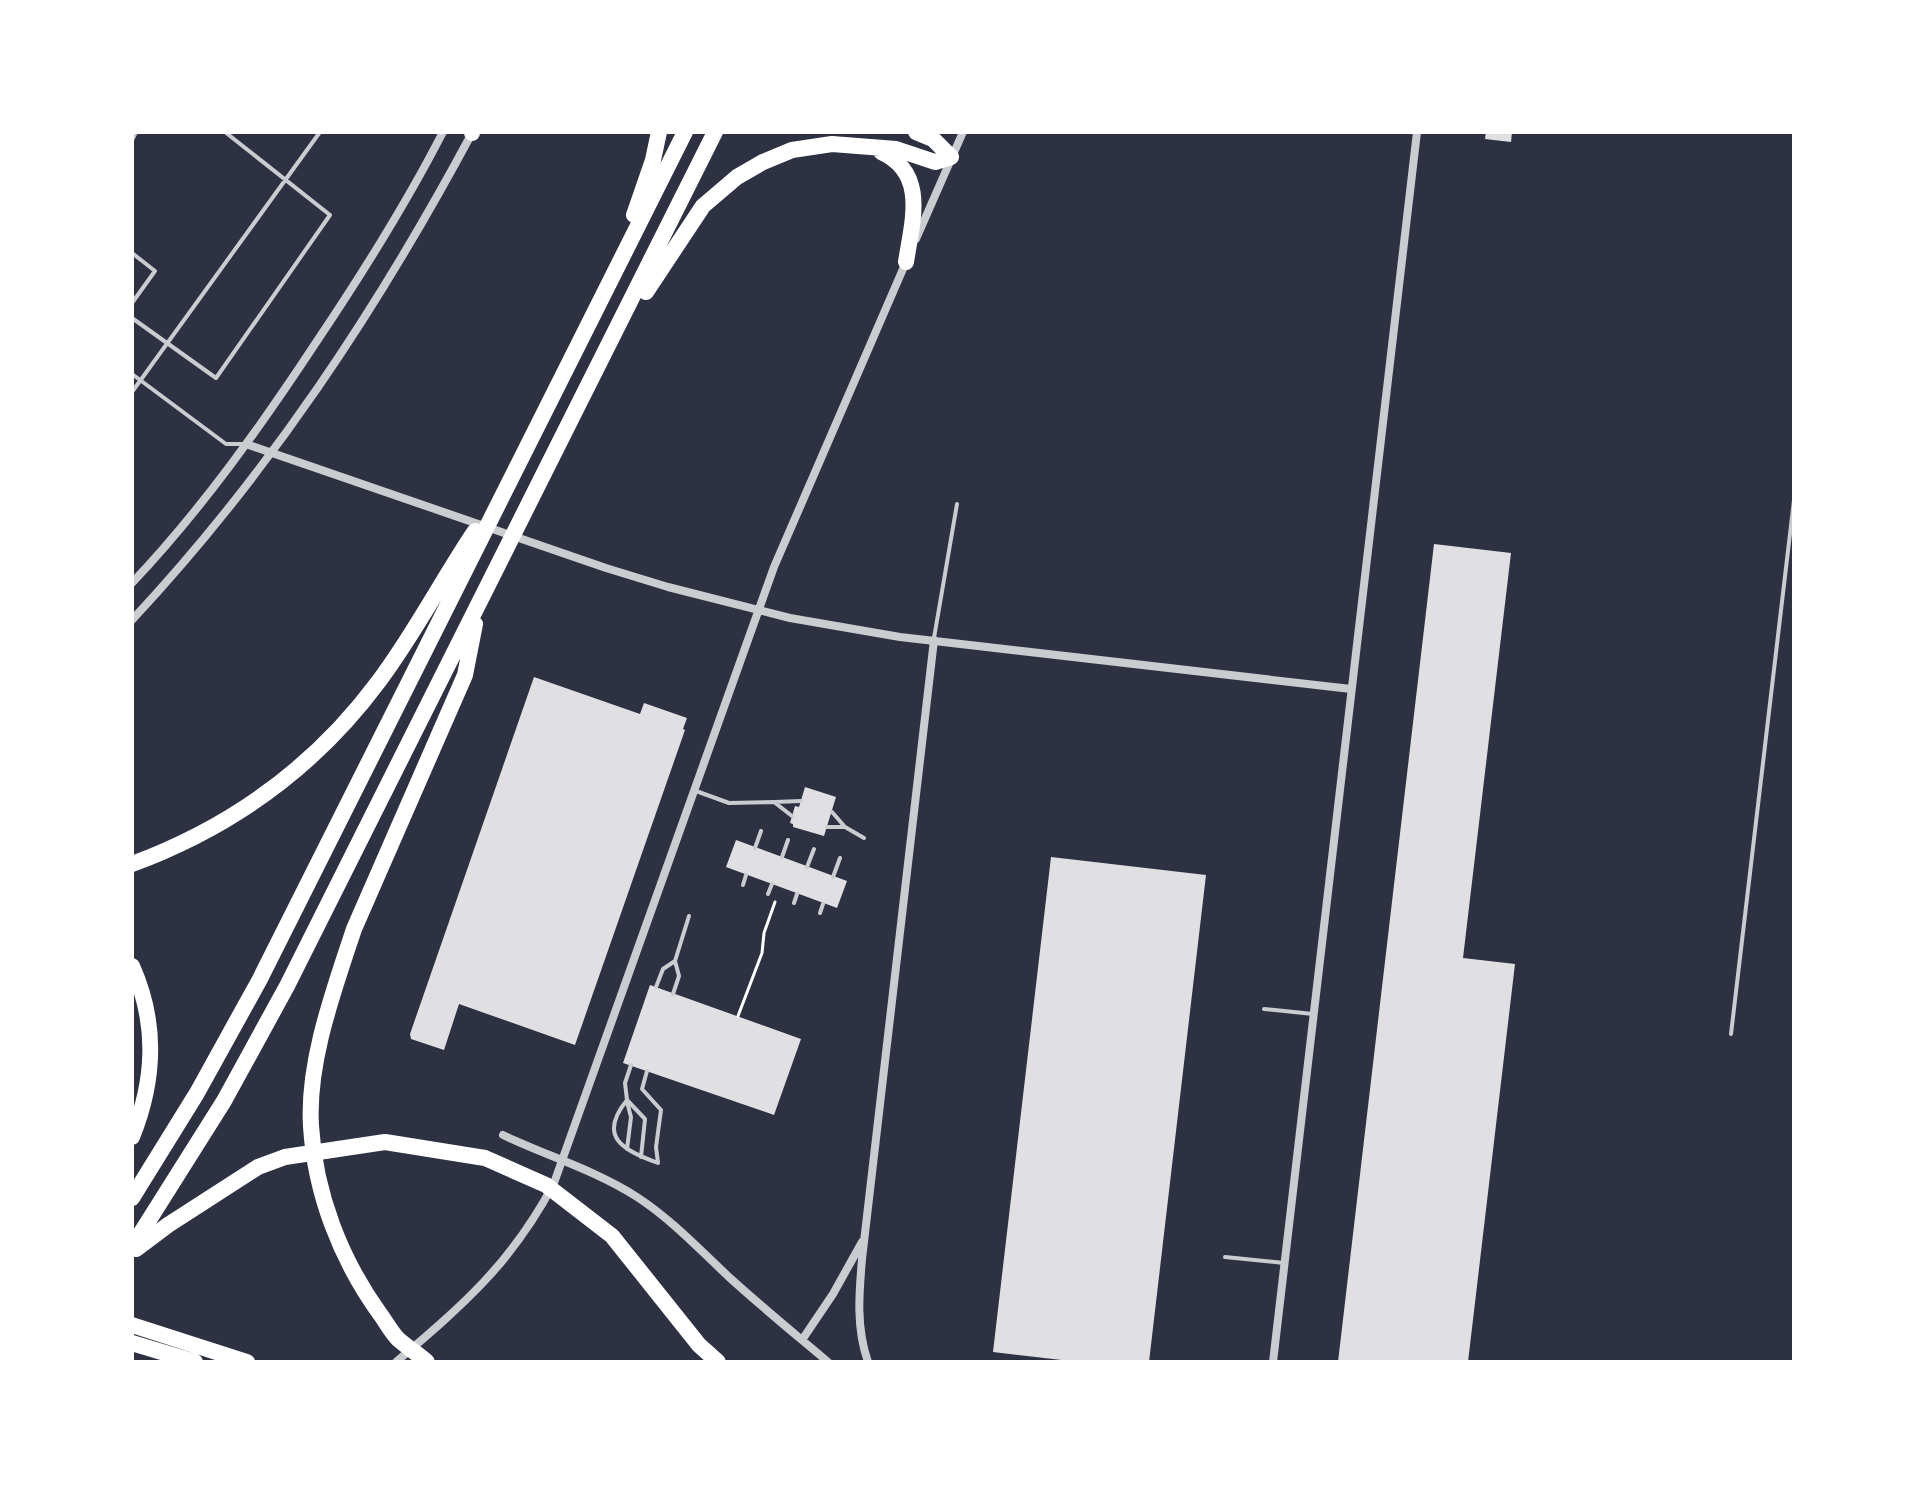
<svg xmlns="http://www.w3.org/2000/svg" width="1926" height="1494" font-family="Lato,sans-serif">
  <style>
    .building { fill: #e0e0e3 }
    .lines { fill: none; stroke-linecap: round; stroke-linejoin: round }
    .path { stroke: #fff; stroke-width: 3 }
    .service { stroke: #caccd0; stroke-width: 4 }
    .minor { stroke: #caccd0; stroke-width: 8 }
    .motorway { stroke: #fff; stroke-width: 16 }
  </style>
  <rect width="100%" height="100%" fill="#2d3142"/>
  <path class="building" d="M 1486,132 L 1512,132 L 1511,142 L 1485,139 Z
    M 1434,544 L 1511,553 L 1463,958 L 1515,964 L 1468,1362 L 1338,1362 Z
    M 534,677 L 640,714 L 644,703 L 687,718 L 683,729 L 685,730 L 575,1045 L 459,1004 L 444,1050 L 411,1039 L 410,1034 Z
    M 805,787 L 836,797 L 824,836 L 793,827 L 793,824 L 790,823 L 795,806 L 799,807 Z
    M 736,840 L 847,881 L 837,908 L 726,867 Z
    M 1051,857 L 1206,875 L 1149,1362 L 1079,1362 L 993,1352 Z
    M 650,985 L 801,1039 L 774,1115 L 623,1063 Z"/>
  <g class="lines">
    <path class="path" d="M 738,1016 L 762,953 L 764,933 L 775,902"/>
    <path class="service" d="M 132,140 L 136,132
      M 132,253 L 155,271 L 132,303
      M 132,318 L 216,378 L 330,215 L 225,132
      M 132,374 L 226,444 L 244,444
      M 132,392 L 320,132
      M 934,638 L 957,504
      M 696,791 L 729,803 L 774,802 L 792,816
      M 775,802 L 801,801
      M 832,812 L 845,827
      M 827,827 L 845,827 L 864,838
      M 755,848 L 761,831
      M 782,857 L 788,840
      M 807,867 L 814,849
      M 833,877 L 840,858
      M 743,885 L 746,875
      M 768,894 L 772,884
      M 794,903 L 797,894
      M 820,913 L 823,904
      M 656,987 L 663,969 L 675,961
      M 673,994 L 679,976 L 675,961 L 689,916
      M 1264,1009 L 1313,1014
      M 1731,1034 L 1794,500
      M 631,1065 L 625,1083 L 627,1100 C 597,1137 623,1150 658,1163 L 656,1147 L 661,1110 L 642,1089 L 647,1071
      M 627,1100 L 645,1119 L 641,1157
      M 627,1149 L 631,1117 L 627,1102
      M 1225,1257 L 1284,1263"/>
    <path class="minor" d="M 916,239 L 963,132
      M 246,444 L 606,568 L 668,587 L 790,618 L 900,637 L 1351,689
      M 132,583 C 202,509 261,426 317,341 C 362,274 406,204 443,132
      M 132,620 C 269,473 377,310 472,133
      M 503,1135 C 547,1156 595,1170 637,1197 C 671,1219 700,1250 730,1278 C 762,1307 795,1334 828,1362
      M 802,1340 L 833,1294 L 862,1242
      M 396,1362 C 463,1305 512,1263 554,1183 L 774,567 L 906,262
      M 868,1362 C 856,1328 859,1294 862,1259 L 934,640
      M 1273,1362 L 1417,132"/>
    <path class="motorway" d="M 472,133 L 472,132
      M 881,152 C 928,173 912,222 906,262
      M 634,215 L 653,160 L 659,132
      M 646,292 L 703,206 L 737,177 L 763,162 L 792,150 L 832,144 L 896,149 L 935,162 L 951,157 L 933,139 L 916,132
      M 132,864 C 232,827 316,766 379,681 C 415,633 442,580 475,531
      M 132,966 C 158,1024 155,1080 132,1137
      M 132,1198 L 197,1093 L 260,979 L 685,132
      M 132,1247 L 224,1101 L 287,986 L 715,132
      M 136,1249 L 168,1225 L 258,1167 L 285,1157 L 385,1142 L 485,1158 L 546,1185 L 612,1236 L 699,1345 L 718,1362
      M 132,1325 L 247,1362
      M 132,1343 L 195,1362
      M 427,1362 C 418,1354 407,1347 398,1339 C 391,1332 386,1322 380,1314 C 341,1260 315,1194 311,1126 C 307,1062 334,990 354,929 L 465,675 L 475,624"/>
  </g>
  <rect width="1926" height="1494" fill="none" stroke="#ffffff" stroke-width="268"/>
</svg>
